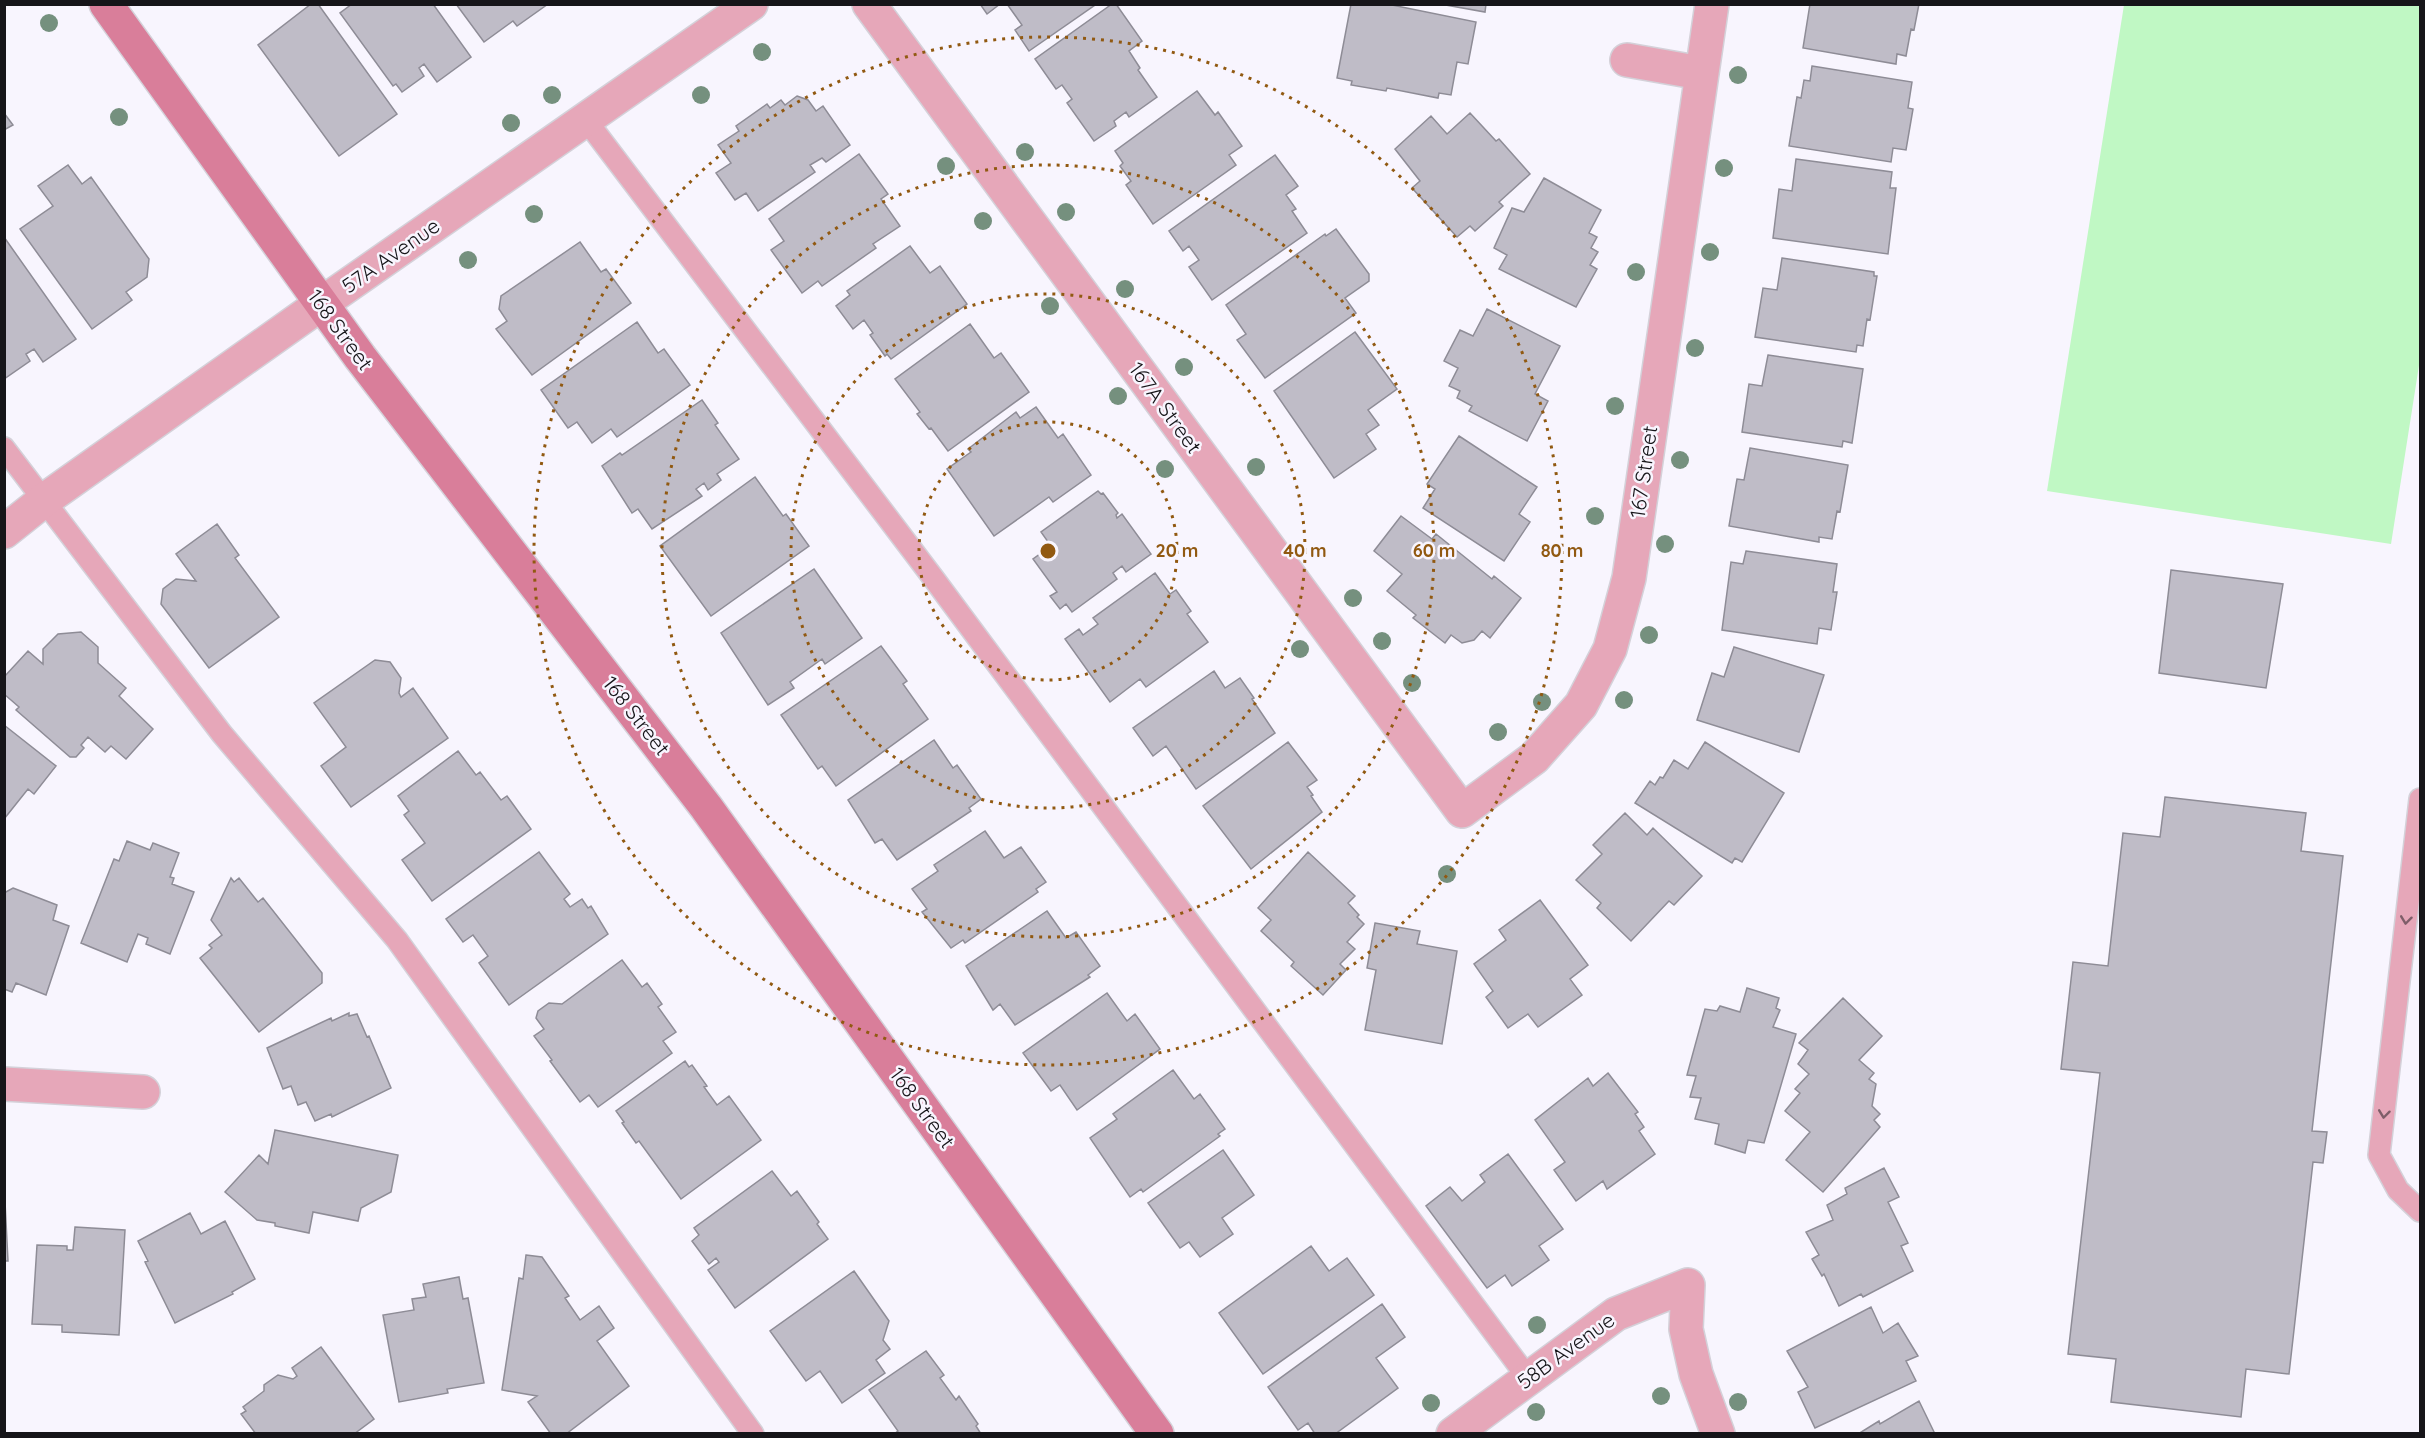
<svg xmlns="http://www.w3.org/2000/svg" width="2425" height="1438" font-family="Quicksand,sans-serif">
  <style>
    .green { fill: #c0f8c4 }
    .building { fill: #bfbcc7; stroke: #8e8c96; stroke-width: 1.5 }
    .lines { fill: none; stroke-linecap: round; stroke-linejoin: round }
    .service-casing { stroke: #d4d1d9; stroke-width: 24 }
    .minor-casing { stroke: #d4d1d9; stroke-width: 36 }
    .tertiary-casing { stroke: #d4d1d9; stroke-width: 36 }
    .secondary-casing { stroke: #d4d1d9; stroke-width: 36 }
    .service { stroke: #e6a7b9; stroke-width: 21 }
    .minor { stroke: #e6a7b9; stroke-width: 33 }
    .tertiary { stroke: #e6a7b9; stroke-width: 33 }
    .secondary { stroke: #d97e9a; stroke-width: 33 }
    .tree { fill: #75907e }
    .oneway { stroke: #7e5e69 }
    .ring { fill: none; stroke: #915911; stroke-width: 3; stroke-dasharray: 3 6 }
    .labels { text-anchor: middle; stroke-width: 5; stroke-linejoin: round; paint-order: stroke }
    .street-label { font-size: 21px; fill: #161519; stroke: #f8f5fe }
    .centre { fill: #915911; stroke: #f8f5fe; stroke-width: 3 }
    .ring-label { font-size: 18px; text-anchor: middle; font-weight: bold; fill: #915911; stroke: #f8f5fe; stroke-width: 5; stroke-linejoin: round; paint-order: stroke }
  </style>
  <rect width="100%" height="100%" fill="#f8f5fe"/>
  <path class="green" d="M 2124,5 L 2420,5 L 2420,359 L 2391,544 L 2047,491 Z"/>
  <path class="building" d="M 311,4 L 318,4 L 397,114 L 339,156 L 258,45 Z
    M 352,4 L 433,4 L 471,57 L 437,82 L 424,64 L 419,68 L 424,76 L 402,92 L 396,84 L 393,86 L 340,13 Z
    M 456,4 L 548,4 L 517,26 L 513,21 L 484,42 Z
    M 980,4 L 1000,4 L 987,14 Z
    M 1007,4 L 1095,4 L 1095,5 L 1029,51 L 1015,30 L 1022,25 Z
    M 1112,4 L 1116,4 L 1142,41 L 1129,51 L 1140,68 L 1138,70 L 1157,97 L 1129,117 L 1126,112 L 1114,121 L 1116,126 L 1094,141 L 1067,103 L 1072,99 L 1062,85 L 1056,89 L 1035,59 Z
    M 1351,4 L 1387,4 L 1476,22 L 1468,64 L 1457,62 L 1451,95 L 1439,93 L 1438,98 L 1387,88 L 1386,91 L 1351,85 L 1352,81 L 1337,78 Z
    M 1440,4 L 1486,4 L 1485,12 Z
    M 1810,4 L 1919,4 L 1914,30 L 1911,29 L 1906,56 L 1897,54 L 1896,64 L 1803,48 Z
    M 1812,66 L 1912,82 L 1908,108 L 1913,109 L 1906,150 L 1893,148 L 1891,162 L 1789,146 L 1797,97 L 1801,98 L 1804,80 L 1810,81 Z
    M 1197,91 L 1215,115 L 1218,112 L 1242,146 L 1229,155 L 1236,165 L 1153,224 L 1126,185 L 1131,181 L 1120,166 L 1123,163 L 1115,151 Z
    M 797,96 L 808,100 L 816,111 L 823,106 L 850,145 L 826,162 L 822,158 L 810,165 L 815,172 L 758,211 L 746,193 L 735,200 L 716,173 L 731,163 L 718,145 L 739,131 L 736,126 L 767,104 L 770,108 L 781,100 L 785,105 Z
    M 4,113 L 13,125 L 4,130 Z
    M 1470,113 L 1496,141 L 1499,139 L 1530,174 L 1499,202 L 1503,206 L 1475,231 L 1470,226 L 1457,237 L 1412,188 L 1420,181 L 1395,149 L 1431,116 L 1447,134 Z
    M 859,154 L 888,194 L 881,199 L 900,226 L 873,244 L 876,248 L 822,286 L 818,281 L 802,293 L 771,250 L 784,241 L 769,219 Z
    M 1275,155 L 1298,186 L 1286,195 L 1296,209 L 1292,211 L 1307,233 L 1212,300 L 1189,267 L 1199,260 L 1189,246 L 1183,251 L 1169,231 Z
    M 1796,159 L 1892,172 L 1890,188 L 1896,188 L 1888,254 L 1773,238 L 1779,189 L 1792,191 Z
    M 68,165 L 82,184 L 91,177 L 149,259 L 147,277 L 126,292 L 132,300 L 92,329 L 20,229 L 53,206 L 38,186 Z
    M 1544,178 L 1601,210 L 1589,233 L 1597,237 L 1591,248 L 1598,252 L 1590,265 L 1597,269 L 1576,307 L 1499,269 L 1507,255 L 1494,248 L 1512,208 L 1524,212 Z
    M 1336,229 L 1369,274 L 1369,281 L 1345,298 L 1356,313 L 1265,378 L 1237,340 L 1246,334 L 1226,305 L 1325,234 L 1326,236 Z
    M 4,237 L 76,339 L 43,362 L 34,349 L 26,354 L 30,361 L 4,379 Z
    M 580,242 L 601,272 L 606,269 L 631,303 L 532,375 L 496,329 L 507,321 L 499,309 L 501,296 Z
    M 910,246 L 930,273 L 940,266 L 967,304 L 891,359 L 887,354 L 885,356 L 870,335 L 873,333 L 864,320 L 853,329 L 836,306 L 850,295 L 847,291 Z
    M 1782,258 L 1874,272 L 1874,276 L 1877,276 L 1870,320 L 1867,319 L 1863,346 L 1857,345 L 1856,352 L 1755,337 L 1763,288 L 1777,290 Z
    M 1487,309 L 1560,346 L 1535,394 L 1548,401 L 1527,441 L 1469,411 L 1472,406 L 1457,398 L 1460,391 L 1449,386 L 1458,368 L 1444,361 L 1460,330 L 1473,336 Z
    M 637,322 L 658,353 L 664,349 L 690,385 L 617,437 L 611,429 L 592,443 L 577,422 L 568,428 L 541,390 Z
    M 970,324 L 994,358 L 1001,353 L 1029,392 L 948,451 L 931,428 L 929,429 L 917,414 L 920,412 L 895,379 Z
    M 1355,332 L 1397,389 L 1368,410 L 1379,425 L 1366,434 L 1376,449 L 1334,478 L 1274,391 Z
    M 1768,355 L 1863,369 L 1852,443 L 1843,441 L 1842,447 L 1742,432 L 1749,384 L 1762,386 Z
    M 702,400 L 718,423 L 715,425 L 739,459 L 717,474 L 721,480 L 708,490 L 704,483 L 696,489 L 702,496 L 652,529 L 638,509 L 632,513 L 602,466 L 620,453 L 622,455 Z
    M 1036,407 L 1058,438 L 1063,434 L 1091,475 L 1053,502 L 1049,497 L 994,536 L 947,469 L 971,452 L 968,449 L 1016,412 L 1020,418 Z
    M 1459,436 L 1537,487 L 1519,514 L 1530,522 L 1504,561 L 1423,508 L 1435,489 L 1427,484 Z
    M 1750,448 L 1848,465 L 1840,512 L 1837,511 L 1832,539 L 1819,537 L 1819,542 L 1729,526 L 1737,479 L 1744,480 Z
    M 755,477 L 783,516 L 786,514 L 809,546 L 711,616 L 660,546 Z
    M 1098,491 L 1101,494 L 1103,493 L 1118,513 L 1116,515 L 1117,518 L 1122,514 L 1151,554 L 1126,572 L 1122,566 L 1113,573 L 1117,579 L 1072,612 L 1066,604 L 1060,609 L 1050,596 L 1057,592 L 1033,559 L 1051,546 L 1041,532 Z
    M 1401,516 L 1432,539 L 1436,534 L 1492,579 L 1494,576 L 1521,598 L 1490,638 L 1482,631 L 1474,640 L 1462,643 L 1451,635 L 1445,643 L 1413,618 L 1416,615 L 1387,591 L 1402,574 L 1374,551 Z
    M 217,524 L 239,555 L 235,558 L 279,617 L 209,668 L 161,604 L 163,589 L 176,579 L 196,581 L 176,554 Z
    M 1746,551 L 1837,564 L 1833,592 L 1837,592 L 1831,630 L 1819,628 L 1817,644 L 1722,630 L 1731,562 L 1743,564 Z
    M 814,569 L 862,638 L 825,664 L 822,659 L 790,682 L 794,688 L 768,705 L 721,633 Z
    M 2171,570 L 2283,584 L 2266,688 L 2159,673 Z
    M 1155,573 L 1170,594 L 1176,590 L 1191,611 L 1187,614 L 1208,642 L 1146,687 L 1140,679 L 1110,702 L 1065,639 L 1079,629 L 1083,635 L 1098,624 L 1093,618 Z
    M 81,632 L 98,647 L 98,663 L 126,688 L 119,696 L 153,729 L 126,759 L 111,746 L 105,752 L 88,737 L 81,745 L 84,748 L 76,757 L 70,757 L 16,710 L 19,707 L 4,694 L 4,677 L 28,651 L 43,664 L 43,649 L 58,634 Z
    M 881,646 L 907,681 L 903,684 L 928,719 L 836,786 L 822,766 L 818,769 L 781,715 Z
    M 1734,647 L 1824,675 L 1799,752 L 1697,720 L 1712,673 L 1724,677 Z
    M 375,660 L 390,662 L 401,678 L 399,693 L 401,697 L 413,688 L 448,738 L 351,807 L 321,766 L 346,747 L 314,703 Z
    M 1214,671 L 1225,688 L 1240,678 L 1254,698 L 1252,699 L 1275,733 L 1196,789 L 1166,746 L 1153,756 L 1133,728 Z
    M 4,725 L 56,766 L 34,794 L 28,789 L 4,819 Z
    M 934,740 L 953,768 L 957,765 L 981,799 L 969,808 L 971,811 L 897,860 L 882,839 L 875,843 L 848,800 Z
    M 1288,742 L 1317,780 L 1307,787 L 1313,795 L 1311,796 L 1322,812 L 1251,869 L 1203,806 Z
    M 1705,742 L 1784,793 L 1742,862 L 1735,858 L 1732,863 L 1635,803 L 1650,781 L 1655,785 L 1660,777 L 1663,778 L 1674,760 L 1688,769 Z
    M 458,751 L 476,775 L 480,772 L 501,800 L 507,796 L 531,829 L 432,901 L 402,860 L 425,843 L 404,815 L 409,811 L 398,796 Z
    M 2165,797 L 2306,813 L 2301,851 L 2343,856 L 2312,1131 L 2327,1132 L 2323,1163 L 2313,1162 L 2289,1374 L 2246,1369 L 2241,1417 L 2111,1402 L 2116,1359 L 2068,1354 L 2100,1073 L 2061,1069 L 2073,962 L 2108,966 L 2123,833 L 2160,837 Z
    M 1625,813 L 1647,835 L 1653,828 L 1702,876 L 1674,905 L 1669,901 L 1631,941 L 1597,908 L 1601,903 L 1576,880 L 1602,854 L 1593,845 Z
    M 985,831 L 1004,858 L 1021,847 L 1046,882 L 1036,889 L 1038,892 L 965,943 L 963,940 L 951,948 L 922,912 L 927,909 L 912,889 L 938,871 L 934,865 Z
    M 127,841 L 150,850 L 153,843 L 179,853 L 170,877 L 174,878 L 172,884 L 194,892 L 170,954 L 146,944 L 148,938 L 138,934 L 127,962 L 81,943 L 114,859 L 119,861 Z
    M 539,852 L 570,894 L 564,899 L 570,907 L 582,899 L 588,908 L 591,906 L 608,934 L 509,1005 L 479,963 L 488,956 L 473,935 L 463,942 L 446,919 Z
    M 1308,852 L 1355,896 L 1348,903 L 1359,915 L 1357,917 L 1364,924 L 1347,942 L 1355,949 L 1340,964 L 1346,970 L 1323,995 L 1291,966 L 1294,962 L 1261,931 L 1271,920 L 1258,908 Z
    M 231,878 L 234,882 L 239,878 L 258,902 L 263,898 L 322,973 L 322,983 L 259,1032 L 200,958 L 212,948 L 209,945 L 222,935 L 211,920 Z
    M 13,888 L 57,905 L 53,920 L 69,926 L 46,995 L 16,983 L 12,992 L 4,989 L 4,893 Z
    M 1540,900 L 1588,965 L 1570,979 L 1582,995 L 1538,1027 L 1528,1014 L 1508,1028 L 1486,997 L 1493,991 L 1474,964 L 1506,940 L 1499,930 Z
    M 1047,911 L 1066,938 L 1076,932 L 1100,966 L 1088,975 L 1090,977 L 1015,1025 L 1000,1004 L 993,1010 L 966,966 Z
    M 1375,923 L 1420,931 L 1417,944 L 1457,951 L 1442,1044 L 1365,1030 L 1376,970 L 1367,968 Z
    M 622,960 L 642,987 L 647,983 L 662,1004 L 658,1007 L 676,1032 L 663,1041 L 672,1053 L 598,1107 L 589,1095 L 580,1102 L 550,1061 L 552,1060 L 534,1036 L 544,1029 L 536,1018 L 538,1011 L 549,1003 L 562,1004 Z
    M 1747,988 L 1779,998 L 1776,1008 L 1780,1010 L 1773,1027 L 1796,1034 L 1764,1143 L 1748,1140 L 1745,1153 L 1715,1144 L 1719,1124 L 1695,1119 L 1701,1098 L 1690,1097 L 1696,1076 L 1687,1075 L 1705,1009 L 1717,1011 L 1720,1006 L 1740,1012 Z
    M 1107,993 L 1127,1021 L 1135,1014 L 1160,1049 L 1077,1110 L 1060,1085 L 1051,1091 L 1023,1053 Z
    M 1843,998 L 1882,1036 L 1859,1060 L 1874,1073 L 1869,1079 L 1876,1084 L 1872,1106 L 1880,1114 L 1874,1120 L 1880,1127 L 1823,1192 L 1786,1160 L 1810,1132 L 1785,1111 L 1800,1093 L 1795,1089 L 1809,1074 L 1798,1064 L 1808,1050 L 1799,1043 Z
    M 349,1013 L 349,1016 L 357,1014 L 367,1037 L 369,1036 L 391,1088 L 332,1117 L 331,1114 L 315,1121 L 306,1102 L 298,1105 L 291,1086 L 283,1089 L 267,1048 L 331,1018 L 332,1021 Z
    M 685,1061 L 689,1067 L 692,1065 L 707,1086 L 704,1087 L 717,1105 L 729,1096 L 761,1140 L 681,1199 L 639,1141 L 636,1143 L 622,1123 L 624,1122 L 616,1111 Z
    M 1173,1070 L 1194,1099 L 1200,1094 L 1225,1129 L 1218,1134 L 1220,1136 L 1143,1192 L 1141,1189 L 1130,1197 L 1090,1138 L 1117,1119 L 1113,1114 Z
    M 1608,1073 L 1638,1112 L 1635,1114 L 1644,1127 L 1639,1131 L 1655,1154 L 1607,1189 L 1603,1181 L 1576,1201 L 1554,1170 L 1565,1162 L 1535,1120 L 1588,1078 L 1593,1086 Z
    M 275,1130 L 398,1155 L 391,1192 L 361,1208 L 358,1221 L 313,1212 L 309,1233 L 275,1226 L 275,1223 L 257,1220 L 225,1192 L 259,1155 L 268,1164 Z
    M 1223,1150 L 1254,1195 L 1222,1218 L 1233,1234 L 1200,1257 L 1189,1242 L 1180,1248 L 1148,1203 Z
    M 1508,1154 L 1563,1229 L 1539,1246 L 1549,1260 L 1512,1286 L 1505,1275 L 1487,1288 L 1426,1206 L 1450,1187 L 1462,1201 L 1485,1182 L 1480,1175 Z
    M 1884,1168 L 1899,1197 L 1888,1202 L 1908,1243 L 1901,1246 L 1913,1271 L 1863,1297 L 1861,1294 L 1839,1306 L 1824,1274 L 1822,1276 L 1812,1259 L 1819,1255 L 1806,1232 L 1833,1220 L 1827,1205 L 1847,1194 L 1845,1188 Z
    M 772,1171 L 791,1196 L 797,1191 L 819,1222 L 817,1224 L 828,1239 L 735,1308 L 708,1270 L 719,1262 L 716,1258 L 709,1264 L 692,1241 L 699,1235 L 694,1228 Z
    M 4,1182 L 8,1261 L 4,1261 Z
    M 190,1213 L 201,1234 L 225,1221 L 255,1279 L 232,1292 L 233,1294 L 175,1323 L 145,1262 L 148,1261 L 138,1241 Z
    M 75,1227 L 125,1230 L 119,1335 L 62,1332 L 62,1325 L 32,1324 L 37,1245 L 67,1246 L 67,1250 L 73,1250 Z
    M 1311,1246 L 1329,1271 L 1347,1258 L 1374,1295 L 1263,1374 L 1219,1313 Z
    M 526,1255 L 542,1257 L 569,1296 L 565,1298 L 580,1320 L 599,1306 L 614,1328 L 597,1341 L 629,1386 L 566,1434 L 551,1434 L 528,1402 L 537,1396 L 502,1390 L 519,1278 L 523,1279 Z
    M 854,1271 L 889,1321 L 883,1340 L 890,1349 L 876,1360 L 885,1373 L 842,1403 L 820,1371 L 806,1381 L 770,1331 Z
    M 459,1277 L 463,1299 L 468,1298 L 484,1383 L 447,1389 L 448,1393 L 399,1402 L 383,1315 L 414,1310 L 412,1299 L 426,1297 L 423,1284 Z
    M 1382,1304 L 1405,1337 L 1376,1358 L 1398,1388 L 1335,1434 L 1315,1434 L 1308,1423 L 1298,1430 L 1268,1387 Z
    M 1871,1307 L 1883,1333 L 1898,1323 L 1918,1356 L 1906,1361 L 1916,1381 L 1815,1428 L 1798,1392 L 1808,1387 L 1787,1351 Z
    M 321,1347 L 374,1419 L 354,1434 L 256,1434 L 241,1414 L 246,1411 L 243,1407 L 264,1391 L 264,1385 L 278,1375 L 293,1379 L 297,1376 L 292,1368 Z
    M 926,1351 L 944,1375 L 940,1378 L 956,1400 L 959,1396 L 978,1424 L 976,1426 L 981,1434 L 894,1434 L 898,1431 L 869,1390 Z
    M 1919,1401 L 1935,1434 L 1858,1434 L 1879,1421 L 1880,1424 Z"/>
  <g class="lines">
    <g class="service-casing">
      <path id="service" d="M 586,120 L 934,579 L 1528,1378
        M 4,448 L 222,734 L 397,940 L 753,1434
        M 2420,799 L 2379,1155 L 2398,1190 L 2420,1211"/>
    </g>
    <g class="minor-casing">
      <path id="minor" d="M 869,4 L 1462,811 L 1534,758 L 1581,705 L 1610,649 L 1629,578 L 1712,4
        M 1627,60 L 1701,73
        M 4,532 L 43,501 L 321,304
        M 4,1084 L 143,1092
        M 1453,1434 L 1616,1314 L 1688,1285 L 1686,1329 L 1696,1374 L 1718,1434"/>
    </g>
    <g class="tertiary-casing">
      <path id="tertiary" d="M 321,304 L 751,4"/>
    </g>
    <g class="secondary-casing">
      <path id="secondary" d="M 106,4 L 360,357 L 706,807 L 1157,1434"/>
    </g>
    <use href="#service" class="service"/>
    <use href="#minor" class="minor"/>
    <use href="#tertiary" class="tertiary"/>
    <use href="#secondary" class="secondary"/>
  </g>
  <g class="tree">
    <circle cx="49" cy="23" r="9"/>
    <circle cx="762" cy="52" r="9"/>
    <circle cx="1738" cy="75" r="9"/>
    <circle cx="552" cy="95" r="9"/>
    <circle cx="701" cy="95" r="9"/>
    <circle cx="119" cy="117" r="9"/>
    <circle cx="511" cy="123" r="9"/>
    <circle cx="1025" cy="152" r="9"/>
    <circle cx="946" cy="166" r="9"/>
    <circle cx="1724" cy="168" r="9"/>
    <circle cx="1066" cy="212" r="9"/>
    <circle cx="534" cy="214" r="9"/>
    <circle cx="983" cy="221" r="9"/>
    <circle cx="1710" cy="252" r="9"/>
    <circle cx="468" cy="260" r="9"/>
    <circle cx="1636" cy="272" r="9"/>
    <circle cx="1125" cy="289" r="9"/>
    <circle cx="1050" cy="306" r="9"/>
    <circle cx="1695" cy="348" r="9"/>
    <circle cx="1184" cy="367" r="9"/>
    <circle cx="1118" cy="396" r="9"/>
    <circle cx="1615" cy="406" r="9"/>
    <circle cx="1680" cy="460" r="9"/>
    <circle cx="1256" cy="467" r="9"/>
    <circle cx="1165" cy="469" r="9"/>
    <circle cx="1595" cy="516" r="9"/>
    <circle cx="1665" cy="544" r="9"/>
    <circle cx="1353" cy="598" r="9"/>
    <circle cx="1649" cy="635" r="9"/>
    <circle cx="1382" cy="641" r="9"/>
    <circle cx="1300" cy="649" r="9"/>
    <circle cx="1412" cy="683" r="9"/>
    <circle cx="1624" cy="700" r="9"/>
    <circle cx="1542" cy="702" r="9"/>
    <circle cx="1498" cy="732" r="9"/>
    <circle cx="1447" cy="874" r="9"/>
    <circle cx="1537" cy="1325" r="9"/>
    <circle cx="1661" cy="1396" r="9"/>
    <circle cx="1738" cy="1402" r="9"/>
    <circle cx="1431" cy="1403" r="9"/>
    <circle cx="1536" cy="1412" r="9"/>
  </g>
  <defs><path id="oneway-chevron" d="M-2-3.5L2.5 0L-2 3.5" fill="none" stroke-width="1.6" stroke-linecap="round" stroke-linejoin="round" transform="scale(1.5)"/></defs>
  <g class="oneway">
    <use href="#oneway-chevron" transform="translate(2406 920) rotate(97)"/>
    <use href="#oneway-chevron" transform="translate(2384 1114) rotate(97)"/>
  </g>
  <g class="ring">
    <circle cx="1048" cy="551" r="129"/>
    <circle cx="1048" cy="551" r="257"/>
    <circle cx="1048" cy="551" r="386"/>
    <circle cx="1048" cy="551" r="514"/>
  </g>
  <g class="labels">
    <g class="street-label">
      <text transform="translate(391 256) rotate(-35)" y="7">57A Avenue</text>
      <text transform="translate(340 330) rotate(54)" y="7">168 Street</text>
      <text transform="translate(1165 408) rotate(54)" y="7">167A Street</text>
      <text transform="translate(1644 472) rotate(-82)" y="7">167 Street</text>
      <text transform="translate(636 716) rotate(52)" y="7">168 Street</text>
      <text transform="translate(922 1108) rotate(54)" y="7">168 Street</text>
      <text transform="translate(1566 1351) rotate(-36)" y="7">58B Avenue</text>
    </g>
  </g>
  <circle cx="1048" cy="551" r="9" class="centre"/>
  <g class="ring-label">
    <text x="1177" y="557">20 m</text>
    <text x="1305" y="557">40 m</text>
    <text x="1434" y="557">60 m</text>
    <text x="1562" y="557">80 m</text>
  </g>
  <rect width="2425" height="1438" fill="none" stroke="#161519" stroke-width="12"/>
</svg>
